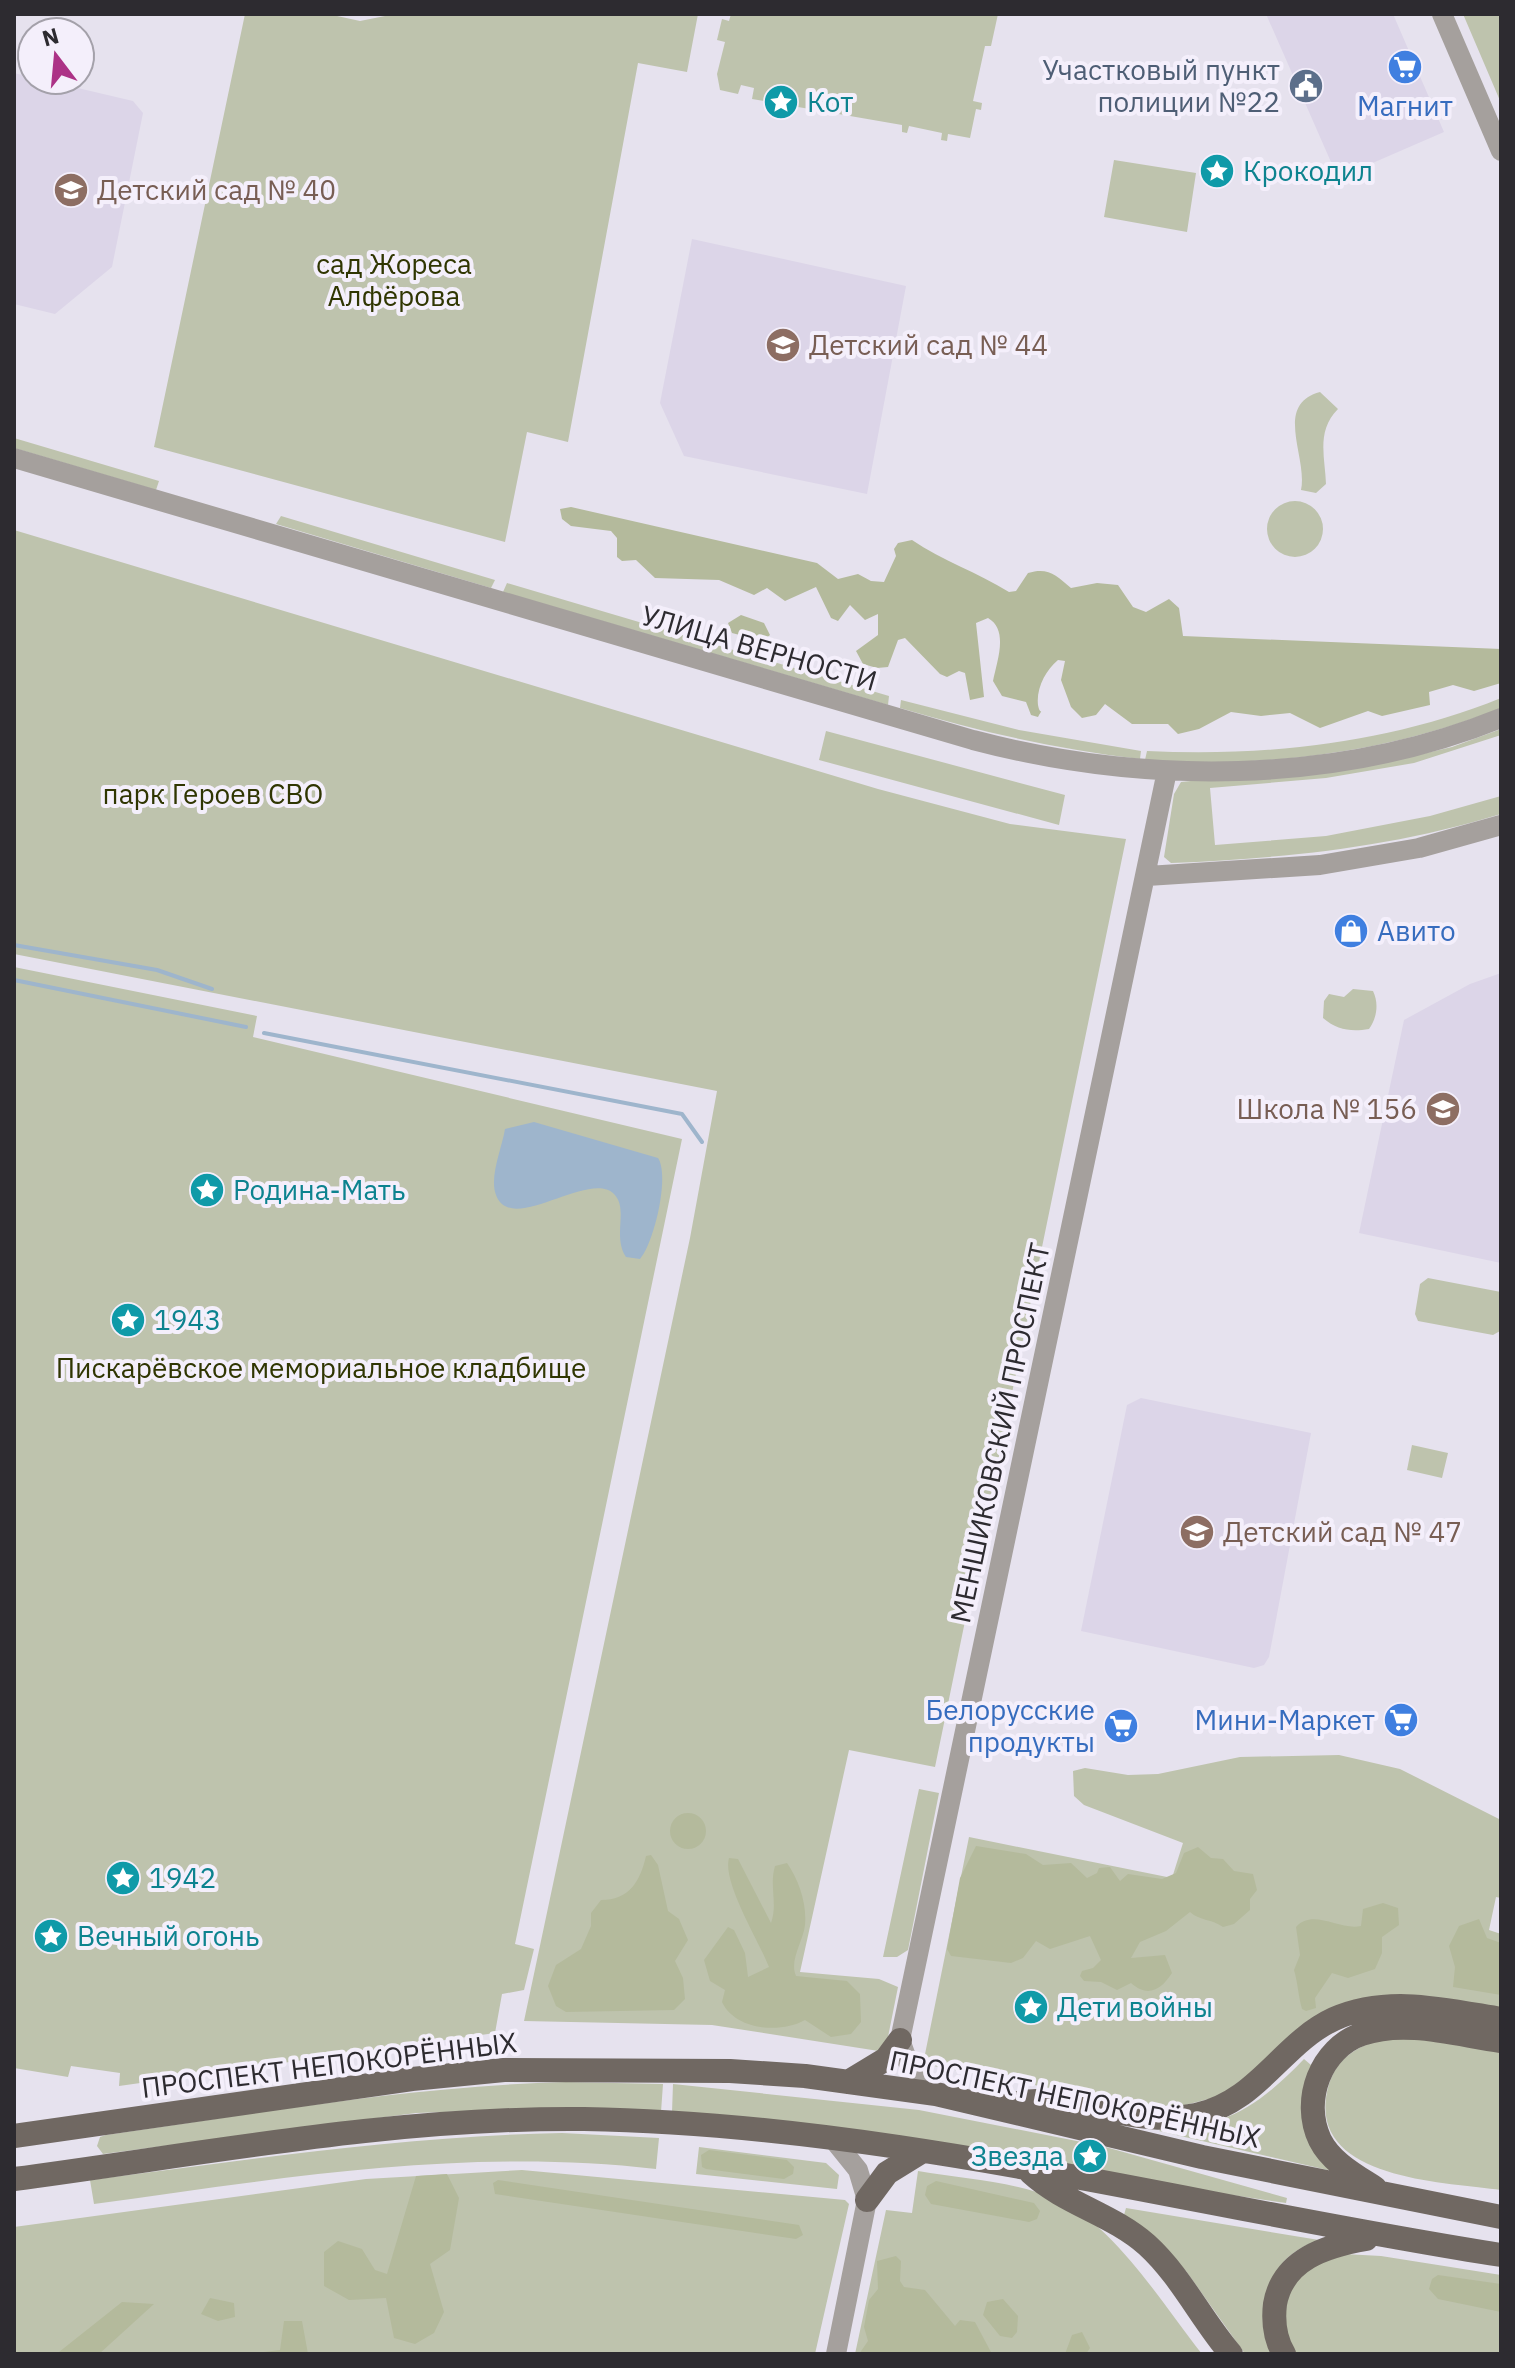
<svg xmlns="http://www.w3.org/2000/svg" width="1515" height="2368" font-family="'IBM Plex Sans',sans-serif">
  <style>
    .built { fill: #dcd5e8 }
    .green { fill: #bec3ad }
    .forest { fill: #b4ba9c }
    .water { fill: #9eb5cc }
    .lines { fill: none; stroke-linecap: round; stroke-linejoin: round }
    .stream { stroke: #9eb5cc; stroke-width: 4 }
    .minor { stroke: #a5a09d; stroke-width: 20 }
    .major { stroke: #706862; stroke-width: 24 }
    .labels { text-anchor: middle; stroke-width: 8; stroke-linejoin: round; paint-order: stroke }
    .service-label { font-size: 28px; fill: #4e5e75; stroke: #f4effb; text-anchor: end }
    .culture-label { font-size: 28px; fill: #0d838f; stroke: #f4effb; text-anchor: start }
    .shop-label { font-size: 28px; fill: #366cbe; stroke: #f4effb; text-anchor: end }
    .education-label { font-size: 28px; fill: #785e54; stroke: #f4effb; text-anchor: start }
    .park-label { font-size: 28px; fill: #303602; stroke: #f4effb }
    .street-label { font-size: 28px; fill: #2d2b30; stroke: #f4effb }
  </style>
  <rect width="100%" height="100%" fill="#e6e2ee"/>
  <path class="built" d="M 1266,14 L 1393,14 L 1444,132 L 1338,178 Z
    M 14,73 L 133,101 L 143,113 L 112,267 L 55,314 L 14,304 Z
    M 692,239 L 906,286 L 867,494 L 684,456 L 660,403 Z
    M 1501,973 L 1501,1263 L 1359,1233 L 1404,1020 L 1470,984 Z
    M 1141,1398 L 1311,1433 L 1269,1657 L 1264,1665 L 1254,1668 L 1081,1631 L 1127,1405 Z"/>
  <path class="green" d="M 245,14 L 328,14 L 360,21 L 395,14 L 698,14 L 687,72 L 638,63 L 568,442 L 527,432 L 505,542 L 154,447 Z
    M 731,14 L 998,14 L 991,46 L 985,46 L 973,101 L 982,103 L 981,110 L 976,109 L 970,138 L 948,134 L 947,141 L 941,140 L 942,133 L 909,126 L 907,133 L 902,132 L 902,125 L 752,99 L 754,88 L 741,85 L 738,94 L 720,90 L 717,74 L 725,42 L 717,40 L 722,19 L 729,21 Z
    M 1463,14 L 1501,14 L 1501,103 Z
    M 1114,160 L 1196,173 L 1187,232 L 1104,217 Z
    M 1320,392 L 1338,409 C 1316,431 1325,457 1326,484 L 1316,493 L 1301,490 C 1308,457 1273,405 1320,392 Z
    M 14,438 L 159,481 L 156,490 L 14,448 Z
    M1267 529a28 28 0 1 1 56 0a28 28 0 1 1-56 0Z
    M 281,516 L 495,580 L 491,588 L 276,524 Z
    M 14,530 L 878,789 L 1010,824 L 1126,839 L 935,1767 L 849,1750 L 800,1972 L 879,1979 L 898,1987 L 885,2052 L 712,2025 L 524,2021 L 690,1238 L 717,1091 L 14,954 Z
    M 507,583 L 889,696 L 888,705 L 503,592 Z
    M 1501,698 L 1501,708 C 1391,752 1263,769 1145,760 L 1147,751 C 1266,757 1390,743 1501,698 Z
    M 901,700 L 1019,730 L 1141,751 L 1140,759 C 1057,749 980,732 900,708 Z
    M 1501,729 L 1501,735 L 1414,763 L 1326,778 L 1210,788 L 1215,845 L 1326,836 L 1430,816 L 1501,796 L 1501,814 C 1390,848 1286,858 1171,863 L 1164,857 L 1174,794 L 1181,782 L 1396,760 L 1452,747 Z
    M 826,731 L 1065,795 L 1059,825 L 819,760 Z
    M 14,967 L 257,1016 L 253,1037 L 682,1139 L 515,1944 L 534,1949 L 524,1990 L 502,1994 L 495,2033 L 119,2086 L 120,2073 L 71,2066 L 68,2077 L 14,2068 Z
    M 1353,989 L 1373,991 C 1379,1003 1377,1018 1369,1029 C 1351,1032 1337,1030 1323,1018 L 1324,1001 L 1329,994 L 1344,997 Z
    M 1428,1278 L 1501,1292 L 1500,1331 L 1493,1335 L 1418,1321 L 1415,1314 L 1420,1284 Z
    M 1412,1445 L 1448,1453 L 1442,1478 L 1407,1470 Z
    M 1339,1755 L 1400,1769 L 1501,1820 L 1501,1898 L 1496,1897 L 1489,1930 L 1501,1934 L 1501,2010 L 1418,1997 L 1283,2049 L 1220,2096 L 1166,2110 L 923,2064 L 969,1837 L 1172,1878 L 1183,1843 L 1084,1805 L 1074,1796 L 1073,1771 L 1085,1768 L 1128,1775 L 1158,1774 L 1240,1757 Z
    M 919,1789 L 939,1793 L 908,1950 L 897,1957 L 883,1957 Z
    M 1391,2036 L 1501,2050 L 1501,2190 C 1445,2182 1309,2180 1327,2092 C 1335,2055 1359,2046 1391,2036 Z
    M 1304,2059 L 1311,2065 L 1332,2171 L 1159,2131 C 1174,2120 1202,2125 1221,2119 C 1252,2110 1282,2082 1304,2059 Z
    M 566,2082 L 663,2084 L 661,2112 L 565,2108 L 416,2113 L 103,2154 L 97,2146 L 100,2137 L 106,2135 C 259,2113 412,2086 566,2082 Z
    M 673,2084 L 919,2110 L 1102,2146 L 1287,2198 L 1286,2203 L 672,2112 Z
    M 562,2133 L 659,2138 L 656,2169 C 467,2147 282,2178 94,2204 L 90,2180 C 247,2160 403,2136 562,2133 Z
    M 699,2147 L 826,2163 L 839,2175 L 837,2189 L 696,2174 Z
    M 522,2170 L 845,2200 L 849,2204 L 815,2354 L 14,2354 L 14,2227 L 366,2179 Z
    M 918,2171 C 963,2179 1014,2181 1056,2199 C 1114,2224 1163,2305 1202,2354 L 855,2354 L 886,2210 L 912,2213 Z
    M 1126,2208 L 1319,2240 C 1258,2262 1271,2300 1271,2354 L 1245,2354 L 1186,2271 L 1124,2215 Z
    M 1344,2254 L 1381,2256 L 1501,2275 L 1501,2354 L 1296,2354 C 1279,2330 1279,2292 1303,2271 C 1312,2263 1332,2259 1344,2254 Z"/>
  <path class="forest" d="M 571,507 L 817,563 L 838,579 L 858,574 L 871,581 L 884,582 L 896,556 L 894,549 L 898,543 L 912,540 C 943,561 977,572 1009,592 L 1016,591 L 1028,573 C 1048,567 1056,575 1071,588 L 1097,583 L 1118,585 L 1133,607 L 1146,612 L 1169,599 L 1179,608 L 1183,636 L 1501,649 L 1501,683 L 1474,691 L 1453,685 L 1429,692 L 1430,705 L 1382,716 L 1368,711 L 1320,728 L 1290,713 L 1261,716 L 1231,712 L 1199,729 L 1178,734 L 1168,724 L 1132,724 L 1105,704 L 1096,715 L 1082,718 L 1071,707 L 1061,680 L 1065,661 L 1058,660 C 1046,670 1036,688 1038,705 C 1040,717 1044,706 1038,717 L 1031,715 L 1026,702 L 1002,696 L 993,681 C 997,661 1009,630 988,618 L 976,623 L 984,697 L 970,700 L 965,673 L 959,671 L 947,677 L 940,674 L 905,638 L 898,640 L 888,667 L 877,668 L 863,664 L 856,651 L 878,635 L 878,614 L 865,620 L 850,605 L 838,621 L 831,618 L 816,587 L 785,601 L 767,588 L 754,595 L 719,580 L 655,578 L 636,560 L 622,561 L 617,557 L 617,538 L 611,531 L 571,526 L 562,519 L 560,509 Z
    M 741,615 L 764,623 L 770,635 L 763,641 L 732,633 L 728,623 Z
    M670 1831a18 18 0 1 1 36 0a18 18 0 1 1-36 0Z
    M 976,1846 L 1026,1854 L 1043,1865 L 1071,1863 L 1087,1878 L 1097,1873 L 1099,1868 L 1110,1867 L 1120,1881 L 1128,1874 L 1162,1879 L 1176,1873 L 1184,1853 L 1198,1847 L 1211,1858 L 1223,1859 L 1234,1871 L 1253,1874 L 1257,1890 L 1250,1899 L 1250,1910 L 1234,1924 L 1223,1927 C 1212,1919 1200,1921 1190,1912 L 1166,1931 L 1140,1942 L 1131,1958 L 1165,1955 L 1172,1973 C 1161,1990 1148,1998 1131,1983 L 1117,1990 L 1101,1982 L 1084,1981 L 1080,1976 L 1082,1971 L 1093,1968 L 1101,1960 L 1090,1936 L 1050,1949 L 1036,1941 L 1023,1958 L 1011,1963 L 951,1956 L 947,1949 L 960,1878 Z
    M 651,1855 L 658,1865 L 668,1911 L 679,1919 L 688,1940 L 675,1961 L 683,1978 L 685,1999 L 674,2010 L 566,2012 L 556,2006 L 548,1986 L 556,1965 L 581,1949 L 591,1926 L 591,1913 L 601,1900 C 629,1900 640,1882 646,1856 Z
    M 729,1858 L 738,1859 L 771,1923 C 778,1904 769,1886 775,1866 L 787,1863 C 799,1880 807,1904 805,1925 C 803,1942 789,1960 796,1976 L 847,1981 L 860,1994 L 861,2022 L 851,2034 L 831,2037 L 805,2020 C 780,2034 735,2030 722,2002 L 725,1990 L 710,1981 L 704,1960 L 728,1927 L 734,1930 L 745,1953 L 748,1977 L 769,1967 C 759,1941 722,1882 729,1858 Z
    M 1383,1903 L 1398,1908 L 1399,1925 L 1382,1937 L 1382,1953 L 1375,1969 L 1348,1978 L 1332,1973 L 1315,1998 L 1316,2008 L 1306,2011 L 1302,2009 C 1298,1995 1298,1984 1294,1970 L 1300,1955 L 1296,1927 C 1313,1908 1340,1931 1361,1926 L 1363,1909 Z
    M 1479,1919 L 1487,1938 L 1501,1943 L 1501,1995 L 1453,1987 L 1455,1967 L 1449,1946 L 1459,1926 Z
    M 709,2150 L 787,2160 L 794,2167 L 793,2174 L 784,2179 L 706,2169 L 702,2167 L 701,2155 Z
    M 447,2174 L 459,2198 L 450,2250 L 430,2264 L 444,2312 L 434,2333 L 415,2344 L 394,2338 L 386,2298 L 349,2300 L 324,2286 L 324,2252 L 338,2241 L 362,2249 L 375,2270 L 387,2274 L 416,2176 Z
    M 498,2180 L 799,2225 L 803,2235 L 796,2239 L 495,2194 L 493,2183 Z
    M 936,2181 L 1034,2203 L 1040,2211 L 1037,2219 L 1029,2222 L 931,2204 L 925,2195 L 927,2186 Z
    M 896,2256 L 901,2261 L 900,2281 L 904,2287 L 925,2290 L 955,2326 L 960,2320 L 975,2322 L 992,2354 L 859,2354 L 868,2341 L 864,2327 L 869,2300 L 878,2289 L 877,2261 Z
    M 1438,2275 L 1501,2284 L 1501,2312 L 1438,2299 L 1429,2289 L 1432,2279 Z
    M 210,2298 L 234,2303 L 235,2317 L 218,2321 L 201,2314 Z
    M 1003,2299 L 1018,2316 L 1017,2332 L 1012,2338 L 1000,2336 L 983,2315 L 987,2302 Z
    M 122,2302 L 154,2304 L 99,2354 L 41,2354 L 59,2352 Z
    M 284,2321 L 302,2321 L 308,2354 L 248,2354 L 280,2350 Z
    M 1082,2332 L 1090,2348 L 1086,2354 L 1065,2354 L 1072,2335 Z"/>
  <path class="water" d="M 534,1122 L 658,1158 C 670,1176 654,1243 640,1259 L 626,1257 C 612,1236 629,1209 614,1194 C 589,1169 511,1236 496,1195 C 489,1177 502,1148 505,1129 Z"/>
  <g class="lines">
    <path class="stream" d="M 14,945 L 157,970 L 212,989
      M 14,980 L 246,1027
      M 264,1033 L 682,1114 L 702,1142"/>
    <path class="minor" d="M 1442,14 L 1501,151
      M 14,458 L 973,740 C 1144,785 1335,785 1501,718
      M 1147,876 L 1320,865 L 1419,848 L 1501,825
      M 936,2094 L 909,2065 L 900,2040 L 1167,771
      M 833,2139 L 858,2170 L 867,2200 L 836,2354"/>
    <path class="major" d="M 848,2082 L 886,2059 L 900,2040
      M 1003,2106 C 1015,2104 1028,2100 1039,2101 C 1091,2102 1144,2126 1196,2115 C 1258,2102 1282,2043 1334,2019 C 1388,1995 1446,2010 1501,2019
      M 14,2136 L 412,2079 L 504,2070 L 730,2071 L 805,2076 L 936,2094 L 1202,2157 L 1501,2217
      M 1031,2173 C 1065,2204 1112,2214 1147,2245 C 1181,2276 1201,2319 1231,2354
      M 14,2179 C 203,2154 393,2117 584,2119 C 893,2124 1197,2208 1501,2255
      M 1375,2188 C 1355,2175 1331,2162 1320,2140 C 1301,2100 1321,2048 1362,2034 C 1405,2019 1457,2035 1501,2041
      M 867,2200 L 887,2173 L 921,2152
      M 1284,2354 C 1275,2339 1273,2321 1275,2304 C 1283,2259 1326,2246 1366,2239"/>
  </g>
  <defs>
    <g id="supermarket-disc" transform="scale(1.8)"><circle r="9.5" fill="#3f7fe0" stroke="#f4effb"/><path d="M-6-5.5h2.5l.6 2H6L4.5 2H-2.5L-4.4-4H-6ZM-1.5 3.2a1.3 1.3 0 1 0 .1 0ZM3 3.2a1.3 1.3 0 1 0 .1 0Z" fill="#fff"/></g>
    <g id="civic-disc" transform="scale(1.8)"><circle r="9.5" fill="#5c6f8a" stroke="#f4effb"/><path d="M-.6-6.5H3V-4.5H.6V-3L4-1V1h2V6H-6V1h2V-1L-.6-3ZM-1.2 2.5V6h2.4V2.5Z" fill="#fff"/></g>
    <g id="sight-disc" transform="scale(1.8)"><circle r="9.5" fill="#0f9aa8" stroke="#f4effb"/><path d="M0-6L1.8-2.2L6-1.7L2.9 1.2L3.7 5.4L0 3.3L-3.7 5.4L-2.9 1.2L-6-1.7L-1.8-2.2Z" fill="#fff"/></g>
    <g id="school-disc" transform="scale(1.8)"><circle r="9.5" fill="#8d6e63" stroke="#f4effb"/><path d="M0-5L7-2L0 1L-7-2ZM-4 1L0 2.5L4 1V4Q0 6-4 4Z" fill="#fff"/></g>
    <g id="shop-disc" transform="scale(1.8)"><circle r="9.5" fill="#3f7fe0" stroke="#f4effb"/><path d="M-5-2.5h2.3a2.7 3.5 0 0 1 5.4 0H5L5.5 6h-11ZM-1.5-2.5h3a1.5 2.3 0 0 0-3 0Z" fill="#fff"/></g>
  </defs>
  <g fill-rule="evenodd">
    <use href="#supermarket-disc" x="1405" y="67"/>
    <use href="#civic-disc" x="1306" y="86"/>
    <use href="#sight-disc" x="781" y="102"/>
    <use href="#sight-disc" x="1217" y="171"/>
    <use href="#school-disc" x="71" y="190"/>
    <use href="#school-disc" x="783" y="345"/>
    <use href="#shop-disc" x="1351" y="931"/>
    <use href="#school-disc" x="1443" y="1109"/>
    <use href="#sight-disc" x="207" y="1190"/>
    <use href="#sight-disc" x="128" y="1320"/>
    <use href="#school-disc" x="1197" y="1532"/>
    <use href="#supermarket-disc" x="1401" y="1720"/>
    <use href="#supermarket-disc" x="1121" y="1726"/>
    <use href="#sight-disc" x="123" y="1878"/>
    <use href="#sight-disc" x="51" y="1936"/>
    <use href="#sight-disc" x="1031" y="2007"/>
    <use href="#sight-disc" x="1090" y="2156"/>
  </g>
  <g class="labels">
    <g class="service-label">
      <text x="1280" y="80">Участковый пункт<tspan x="1280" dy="32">полиции №22</tspan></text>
    </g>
    <g class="culture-label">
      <text x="807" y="112">Кот</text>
      <text x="1243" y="181">Крокодил</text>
      <text x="233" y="1200">Родина-Мать</text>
      <text x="154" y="1330">1943</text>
      <text x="149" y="1888">1942</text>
      <text x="77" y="1946">Вечный огонь</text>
      <text x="1057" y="2017">Дети войны</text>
      <text x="1064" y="2166" text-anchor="end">Звезда</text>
    </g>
    <g class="shop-label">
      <text x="1405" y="116" text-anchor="middle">Магнит</text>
      <text x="1377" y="941" text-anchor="start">Авито</text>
      <text x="1095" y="1720">Белорусские<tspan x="1095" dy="32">продукты</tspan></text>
      <text x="1375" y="1730">Мини-Маркет</text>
    </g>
    <g class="education-label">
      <text x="97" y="200">Детский сад № 40</text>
      <text x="809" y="355">Детский сад № 44</text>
      <text x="1417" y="1119" text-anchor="end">Школа № 156</text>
      <text x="1223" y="1542">Детский сад № 47</text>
    </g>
    <g class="park-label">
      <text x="394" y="274">сад Жореса<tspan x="394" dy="32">Алфёрова</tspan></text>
      <text x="213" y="804">парк Героев СВО</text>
      <text x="321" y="1378">Пискарёвское мемориальное кладбище</text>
    </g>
    <g class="street-label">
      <text transform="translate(759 648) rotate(16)" y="10">УЛИЦА ВЕРНОСТИ</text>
      <text transform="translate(1000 1433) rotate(-78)" y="10">МЕНШИКОВСКИЙ ПРОСПЕКТ</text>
      <text transform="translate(329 2065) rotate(-7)" y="10">ПРОСПЕКТ НЕПОКОРЁННЫХ</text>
      <text transform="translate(1075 2099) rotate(12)" y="10">ПРОСПЕКТ НЕПОКОРЁННЫХ</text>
    </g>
  </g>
  <rect width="1515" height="2368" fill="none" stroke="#2d2b30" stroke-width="32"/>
  <g transform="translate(56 56) rotate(344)"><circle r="38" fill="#f4effb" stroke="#a4a1aa" stroke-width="2"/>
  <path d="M0-6L14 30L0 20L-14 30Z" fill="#ac3286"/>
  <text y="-12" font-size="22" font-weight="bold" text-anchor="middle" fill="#2d2b30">N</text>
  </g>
</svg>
